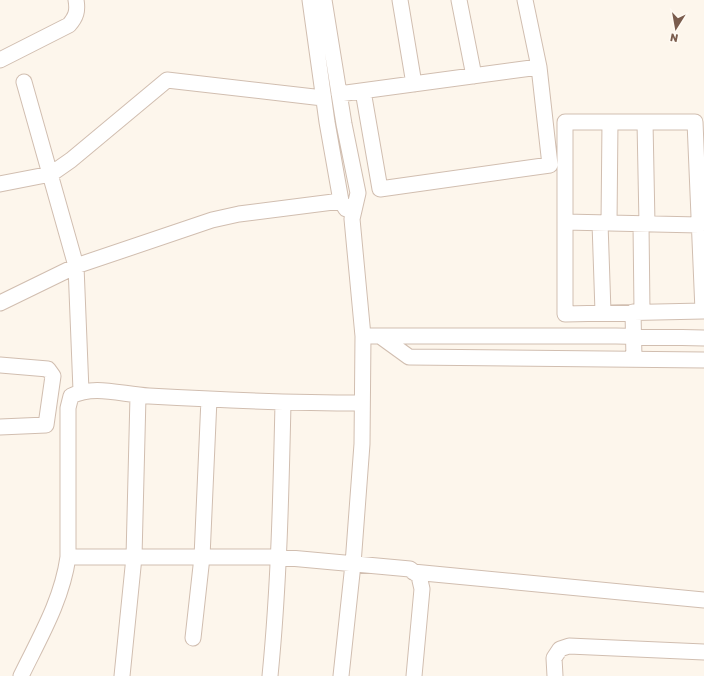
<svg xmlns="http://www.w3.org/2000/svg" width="704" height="676" font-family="Rubik,sans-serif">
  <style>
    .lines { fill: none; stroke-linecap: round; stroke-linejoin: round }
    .minor-casing { stroke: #d1beb0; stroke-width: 17 }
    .minor { stroke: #fff; stroke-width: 15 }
  </style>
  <rect width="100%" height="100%" fill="#fdf6ec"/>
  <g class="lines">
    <g class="minor-casing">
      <path id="minor" d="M 310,0 L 327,122 L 341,201 L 346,209
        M 324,0 L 344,124 L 358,193 L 352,219 L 363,336
        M 400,0 L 414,84
        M 459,0 L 474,76
        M 0,60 L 69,25 C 76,17 78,11 76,0
        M 24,82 L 76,266 L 81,391
        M 363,91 L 380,189 L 550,165 L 539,67 L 525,0
        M 339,94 L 539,67
        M 565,122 L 695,122 L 703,311 L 565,314 Z
        M 645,122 L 647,224
        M 0,184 L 51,174 L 71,160 L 167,80 L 323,98
        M 565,222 L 699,225
        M 600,223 L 603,312
        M 609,223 L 610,122
        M 641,224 L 642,311
        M 0,303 L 76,266 L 212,220 L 239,214 L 341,201
        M 633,312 L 634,359
        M 380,336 L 409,357 L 704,360
        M 0,365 L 48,369 L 53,376 L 46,425 L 0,427
        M 68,557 L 279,557 L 410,569 L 419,576 L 422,589 L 414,676
        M 413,572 L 704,600
        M 193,638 L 202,557 L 209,399
        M 21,676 C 40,637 62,600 68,557 L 68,408 L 71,396 C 95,384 123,395 149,396 C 220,400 291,403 362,403
        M 122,676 L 134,557 L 138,396
        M 270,676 C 279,585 281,494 283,403
        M 341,676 L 353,564 L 362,444 L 363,336 L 616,336 L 704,338
        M 555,676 L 554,658 L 560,649 L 569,646 L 704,652"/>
    </g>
    <use href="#minor" class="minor"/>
  </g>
  <g transform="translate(676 28) rotate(191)" stroke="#fffaf3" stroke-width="3" paint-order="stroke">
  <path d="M0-3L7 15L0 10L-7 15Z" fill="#7a5c4d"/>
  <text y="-6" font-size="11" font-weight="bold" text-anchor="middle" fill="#7a5c4d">N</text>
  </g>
</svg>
